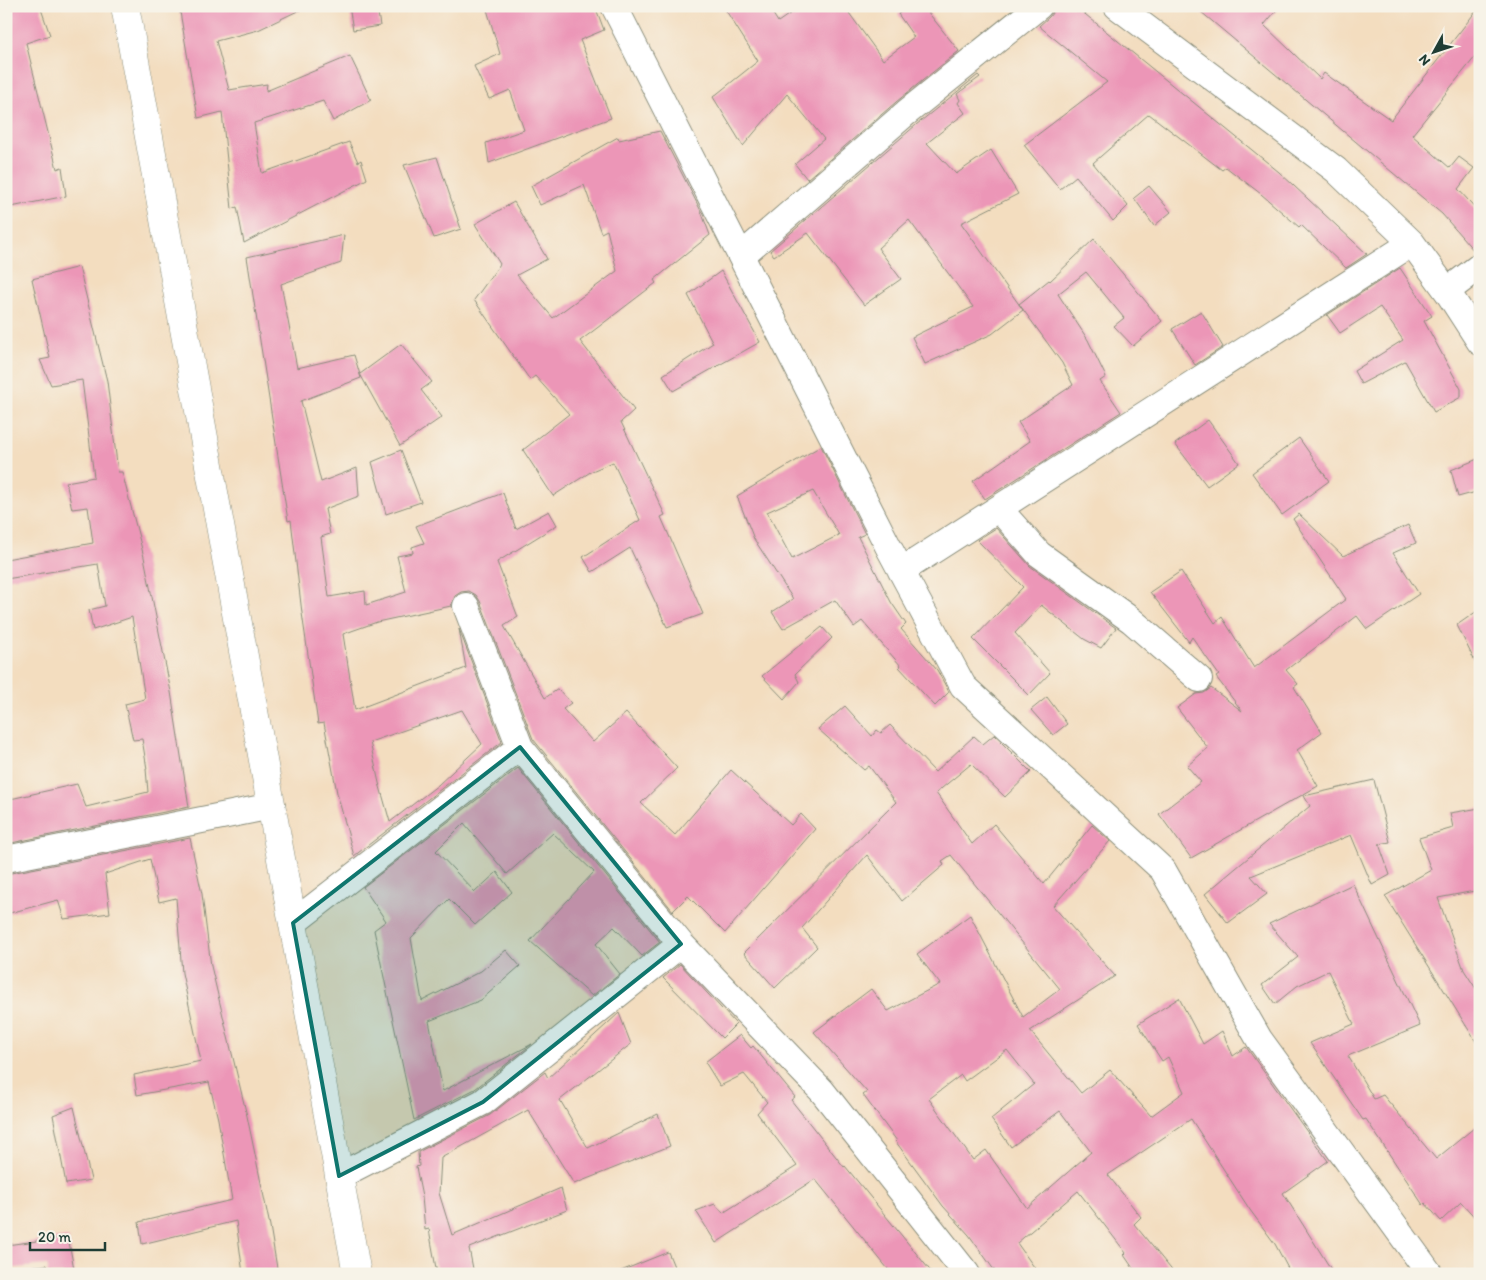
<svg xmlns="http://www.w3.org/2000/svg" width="1486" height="1280" font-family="Itim,sans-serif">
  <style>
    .building { fill: #ec96b7; fill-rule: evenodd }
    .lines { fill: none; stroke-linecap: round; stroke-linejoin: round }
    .minor-casing { stroke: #898d7a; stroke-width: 28 }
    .primary-casing { stroke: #898d7a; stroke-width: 29 }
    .minor { stroke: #fff; stroke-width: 26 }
    .primary { stroke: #fff; stroke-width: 28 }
    .marked { fill: #0f766e; fill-opacity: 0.2; stroke: #0f766e; stroke-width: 4; stroke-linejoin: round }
  </style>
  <rect width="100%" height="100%" fill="#f7f3e8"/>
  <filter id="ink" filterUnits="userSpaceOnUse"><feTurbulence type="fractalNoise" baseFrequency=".02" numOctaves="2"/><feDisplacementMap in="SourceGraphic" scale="10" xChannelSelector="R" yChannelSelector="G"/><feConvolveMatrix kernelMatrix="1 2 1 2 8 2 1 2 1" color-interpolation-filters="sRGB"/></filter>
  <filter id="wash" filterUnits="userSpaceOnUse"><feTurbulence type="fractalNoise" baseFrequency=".0096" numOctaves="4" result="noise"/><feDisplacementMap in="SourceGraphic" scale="20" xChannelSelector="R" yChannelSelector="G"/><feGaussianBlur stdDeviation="1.12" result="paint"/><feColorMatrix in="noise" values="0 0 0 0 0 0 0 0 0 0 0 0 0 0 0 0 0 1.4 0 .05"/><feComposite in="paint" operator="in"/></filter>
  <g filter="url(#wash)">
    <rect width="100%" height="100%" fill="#f3ddbf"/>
    <g id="blocks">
      <path class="building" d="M 6,6 L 40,6 L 50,35 L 26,43 L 57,169 L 62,167 L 66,196 L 6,208 Z
        M 179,6 L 308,6 L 258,30 L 216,41 L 229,90 L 267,84 L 266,91 L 350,56 L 371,100 L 333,121 L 323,101 L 254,123 L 262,173 L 349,142 L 358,162 L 361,160 L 367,179 L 244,243 L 237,207 L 232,209 L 222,112 L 198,118 Z
        M 349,6 L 377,6 L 380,26 L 353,30 Z
        M 486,6 L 595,6 L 604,30 L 580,40 L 611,118 L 489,163 L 486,143 L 524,130 L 510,90 L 489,99 L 474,66 L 500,54 Z
        M 723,6 L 768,6 L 778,22 L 801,6 L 844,6 L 883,60 L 914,37 L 898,14 L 910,6 L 923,6 L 959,51 L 896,102 L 807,179 L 795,164 L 824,139 L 787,94 L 743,146 L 713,97 L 758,61 Z
        M 1054,6 L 1075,6 L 1279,172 L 1367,254 L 1346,268 L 1301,225 L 1299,227 L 1261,194 L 1226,167 L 1222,170 L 1149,114 L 1093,163 L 1128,206 L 1113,221 L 1076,176 L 1060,189 L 1024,145 L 1107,82 L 1039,26 L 1049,17 L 1053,12 Z
        M 1194,6 L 1280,6 L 1264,25 L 1320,79 L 1324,73 L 1391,120 L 1480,6 L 1480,51 L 1412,135 L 1450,168 L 1459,157 L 1474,168 L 1458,189 L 1480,213 L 1480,251 L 1475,252 L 1442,214 Z
        M 978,75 L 980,77 L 957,94 L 960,100 L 958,103 L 965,113 L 927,143 L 956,174 L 991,150 L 1018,194 L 961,223 L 1023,310 L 992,334 L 925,364 L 912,337 L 973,307 L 909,220 L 878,248 L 901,279 L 864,305 L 808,233 L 774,256 L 770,251 L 916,125 Z
        M 660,131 L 701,211 L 710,235 L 654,280 L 656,283 L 580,341 L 634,410 L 621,422 L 665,515 L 661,517 L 703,614 L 667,627 L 630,548 L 592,572 L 583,557 L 640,520 L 613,462 L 592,471 L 553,496 L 523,450 L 569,414 L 535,376 L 530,380 L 474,300 L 500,264 L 475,224 L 514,202 L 547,259 L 517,275 L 553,318 L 617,271 L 607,230 L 601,233 L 584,185 L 540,205 L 531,186 L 618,137 L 619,140 Z
        M 437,157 L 461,229 L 434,238 L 404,165 Z
        M 1149,186 L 1171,212 L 1154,226 L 1134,198 Z
        M 344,235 L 341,263 L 281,284 L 297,368 L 354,355 L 361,378 L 301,401 L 321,482 L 357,468 L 359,496 L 325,509 L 330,534 L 321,537 L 329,597 L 365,591 L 366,605 L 406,592 L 397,556 L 413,553 L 412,547 L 424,543 L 416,526 L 503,493 L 516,529 L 549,511 L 557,525 L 497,562 L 518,617 L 504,626 L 545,698 L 558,689 L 571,703 L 563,709 L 593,742 L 626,713 L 677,768 L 641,803 L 675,835 L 731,770 L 791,825 L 801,814 L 815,829 L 725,933 L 688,896 L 673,911 L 533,739 L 480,601 L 476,595 L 469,591 L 461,592 L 455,596 L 451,606 L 377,622 L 343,634 L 355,710 L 466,668 L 459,629 L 502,742 L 354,856 L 337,793 L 324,723 L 318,724 L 302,613 L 291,520 L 288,521 L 247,257 ZM 462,710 L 482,744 L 438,785 L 390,822 L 379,783 L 370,742 Z
        M 1094,239 L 1162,321 L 1133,346 L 1114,326 L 1124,318 L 1086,272 L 1058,294 L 1088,340 L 1106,377 L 1100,381 L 1121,412 L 985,499 L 973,481 L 1030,441 L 1018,422 L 1073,385 L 1062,363 L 1019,304 L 1049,280 L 1050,281 Z
        M 79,267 L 107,381 L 118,472 L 122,472 L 144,557 L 171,692 L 189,807 L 6,844 L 6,800 L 77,784 L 86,807 L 148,792 L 146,769 L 147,769 L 142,739 L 133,740 L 125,704 L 145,699 L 132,617 L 93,630 L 89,610 L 105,606 L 98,564 L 6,579 L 6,559 L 93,543 L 88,507 L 72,509 L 66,482 L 94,477 L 82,380 L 51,385 L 40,360 L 50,358 L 32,279 Z
        M 1400,268 L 1432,316 L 1424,321 L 1461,389 L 1461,397 L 1434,412 L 1405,361 L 1361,384 L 1354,371 L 1403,340 L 1380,307 L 1340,333 L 1327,315 Z
        M 721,271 L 760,342 L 673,391 L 663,375 L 713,343 L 688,295 Z
        M 1201,311 L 1223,347 L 1195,365 L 1172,329 Z
        M 401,344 L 432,382 L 421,390 L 442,417 L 400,446 L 360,374 Z
        M 1208,420 L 1239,463 L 1207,486 L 1175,444 Z
        M 1299,438 L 1329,481 L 1282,515 L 1252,473 Z
        M 821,446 L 865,534 L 858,537 L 891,602 L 906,624 L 901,629 L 937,670 L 949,692 L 935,706 L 899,667 L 901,666 L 862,621 L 854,627 L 835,600 L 783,629 L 772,612 L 793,599 L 754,539 L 737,496 ZM 813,491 L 839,535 L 792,559 L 767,512 Z
        M 401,450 L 421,502 L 386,514 L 372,462 Z
        M 1480,458 L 1480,491 L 1458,497 L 1451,470 Z
        M 1299,514 L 1343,556 L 1408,525 L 1416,543 L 1393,553 L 1419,594 L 1367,629 L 1357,616 L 1286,670 L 1298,684 L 1294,687 L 1322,732 L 1297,750 L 1318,786 L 1191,858 L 1159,814 L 1201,782 L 1187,766 L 1208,748 L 1177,708 L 1196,694 L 1204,693 L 1211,688 L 1242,711 L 1216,677 L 1219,675 L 1192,637 L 1189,642 L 1150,592 L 1181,571 L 1215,623 L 1222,617 L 1254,668 L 1346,599 L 1293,519 Z
        M 996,528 L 1030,566 L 1116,628 L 1101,648 L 1084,639 L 1041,605 L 1015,633 L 1050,673 L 1029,695 L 973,639 L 1023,587 L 977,540 Z
        M 1480,609 L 1480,672 L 1457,625 Z
        M 822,627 L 832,638 L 795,674 L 799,682 L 784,699 L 762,676 Z
        M 1047,697 L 1067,724 L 1053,735 L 1031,710 Z
        M 845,706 L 872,736 L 877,730 L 881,733 L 890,725 L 935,772 L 974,736 L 983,744 L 994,735 L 1031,772 L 1005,797 L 971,764 L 936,793 L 972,844 L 994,824 L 1044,884 L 1092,825 L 1110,841 L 1053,906 L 1115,976 L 1030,1031 L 1081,1093 L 1110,1070 L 1151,1116 L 1184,1092 L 1168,1057 L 1162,1061 L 1138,1024 L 1179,998 L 1203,1044 L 1222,1031 L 1233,1056 L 1246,1047 L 1328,1161 L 1283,1193 L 1334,1274 L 1291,1274 L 1275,1244 L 1250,1210 L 1191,1119 L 1108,1175 L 1141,1217 L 1134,1224 L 1175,1274 L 1137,1274 L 1124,1255 L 1126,1253 L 1078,1191 L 1017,1243 L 1039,1274 L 997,1274 L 969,1235 L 943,1206 L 896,1142 L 897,1141 L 863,1095 L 867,1092 L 814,1032 L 871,989 L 888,1011 L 940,984 L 917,954 L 970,915 L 1023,1017 L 1060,989 L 951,855 L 942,861 L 944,865 L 902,901 L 867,855 L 802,928 L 817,947 L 775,988 L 744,953 L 896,802 L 869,766 L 864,770 L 818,729 ZM 1007,1050 L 1034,1084 L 991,1119 L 1011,1147 L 1060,1111 L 1091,1152 L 1027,1208 L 986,1150 L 973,1160 L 929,1099 L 961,1075 L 965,1081 Z
        M 518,768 L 660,942 L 642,956 L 614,927 L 596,944 L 620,974 L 592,996 L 530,941 L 594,872 L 553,833 L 507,874 L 464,823 L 436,851 L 475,892 L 497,872 L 512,892 L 475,925 L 449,899 L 411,938 L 422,1001 L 481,971 L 506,950 L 520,966 L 481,1000 L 429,1021 L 443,1091 L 532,1044 L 475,1089 L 414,1120 L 374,930 L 386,921 L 363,887 Z
        M 1374,780 L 1390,842 L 1379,844 L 1390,875 L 1372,885 L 1351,835 L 1251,876 L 1267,894 L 1228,923 L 1205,894 L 1310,806 L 1304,796 Z
        M 1480,808 L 1480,890 L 1438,898 L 1464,970 L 1480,995 L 1480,1048 L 1385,896 L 1431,870 L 1419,838 L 1453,828 L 1450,813 Z
        M 190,838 L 202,894 L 211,966 L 247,1116 L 270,1226 L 278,1274 L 243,1274 L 236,1221 L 142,1244 L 139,1222 L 232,1200 L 218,1119 L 209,1082 L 137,1095 L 134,1075 L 201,1061 L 182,973 L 176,898 L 159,902 L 150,859 L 105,874 L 110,913 L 64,919 L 58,900 L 6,914 L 6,874 Z
        M 1353,884 L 1420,1026 L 1348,1056 L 1374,1099 L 1383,1095 L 1436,1159 L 1480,1123 L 1480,1223 L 1461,1202 L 1441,1221 L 1425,1203 L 1423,1205 L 1366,1119 L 1363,1120 L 1310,1043 L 1354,1024 L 1328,971 L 1297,986 L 1275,1004 L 1262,985 L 1298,957 L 1269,924 Z
        M 680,964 L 736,1024 L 722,1038 L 663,978 Z
        M 619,1013 L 631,1044 L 560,1100 L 588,1148 L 658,1114 L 670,1146 L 574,1184 L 528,1110 L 441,1158 L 439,1193 L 452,1235 L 561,1188 L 567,1210 L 469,1248 L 474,1274 L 437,1274 L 429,1229 L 425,1230 L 422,1197 L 416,1167 L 419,1166 L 418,1152 L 490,1115 L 545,1072 L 548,1078 Z
        M 740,1035 L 751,1048 L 753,1046 L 795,1097 L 791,1100 L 844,1167 L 845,1166 L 933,1274 L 892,1274 L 815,1179 L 716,1243 L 696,1211 L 715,1204 L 723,1213 L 797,1166 L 757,1113 L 767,1102 L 744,1074 L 720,1086 L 705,1062 Z
        M 74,1107 L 91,1180 L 66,1184 L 53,1115 Z
        M 68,1237 L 75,1274 L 48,1274 L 47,1265 L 6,1269 L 6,1245 Z
        M 668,1252 L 677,1274 L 616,1274 L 616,1273 Z"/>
    </g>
  </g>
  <g filter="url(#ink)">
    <use href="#blocks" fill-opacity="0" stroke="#898d7a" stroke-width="1"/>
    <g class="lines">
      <g class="minor-casing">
        <path id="minor" d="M 614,6 L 890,550 L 963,686 L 1163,870 L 1259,1039 L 1430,1274
          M 1117,6 L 1336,170 L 1412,243 L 1447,291 L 1480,342
          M 741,256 L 906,113 L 1039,6
          M 1447,291 L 1480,266
          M 999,509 L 1039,554 L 1131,620 L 1199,679
          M 901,571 L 1412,243
          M 466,606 L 520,747 L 681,944 L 822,1091 L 967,1274
          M 6,859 L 272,806
          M 293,923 L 520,747
          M 339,1176 L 483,1102 L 681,944"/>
      </g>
      <g class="primary-casing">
        <path id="primary" d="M 125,6 L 357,1274"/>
      </g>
      <use href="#minor" class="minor"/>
      <use href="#primary" class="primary"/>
    </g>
  </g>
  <path class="marked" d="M 520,747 L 681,944 L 483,1102 L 339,1176 L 293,923 Z"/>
  <rect width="1486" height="1280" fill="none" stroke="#f7f3e8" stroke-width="25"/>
  <g transform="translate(1434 52) rotate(230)" stroke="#f7f3e8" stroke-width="4" paint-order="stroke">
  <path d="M0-4L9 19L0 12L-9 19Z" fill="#1f3d34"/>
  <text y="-8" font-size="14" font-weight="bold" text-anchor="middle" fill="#1f3d34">N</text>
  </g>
  <path d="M30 1242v8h75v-8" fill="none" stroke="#1f3d34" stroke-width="2.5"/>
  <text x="38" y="1242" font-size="15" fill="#1f3d34" stroke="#f7f3e8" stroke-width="4" paint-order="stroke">20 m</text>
</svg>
